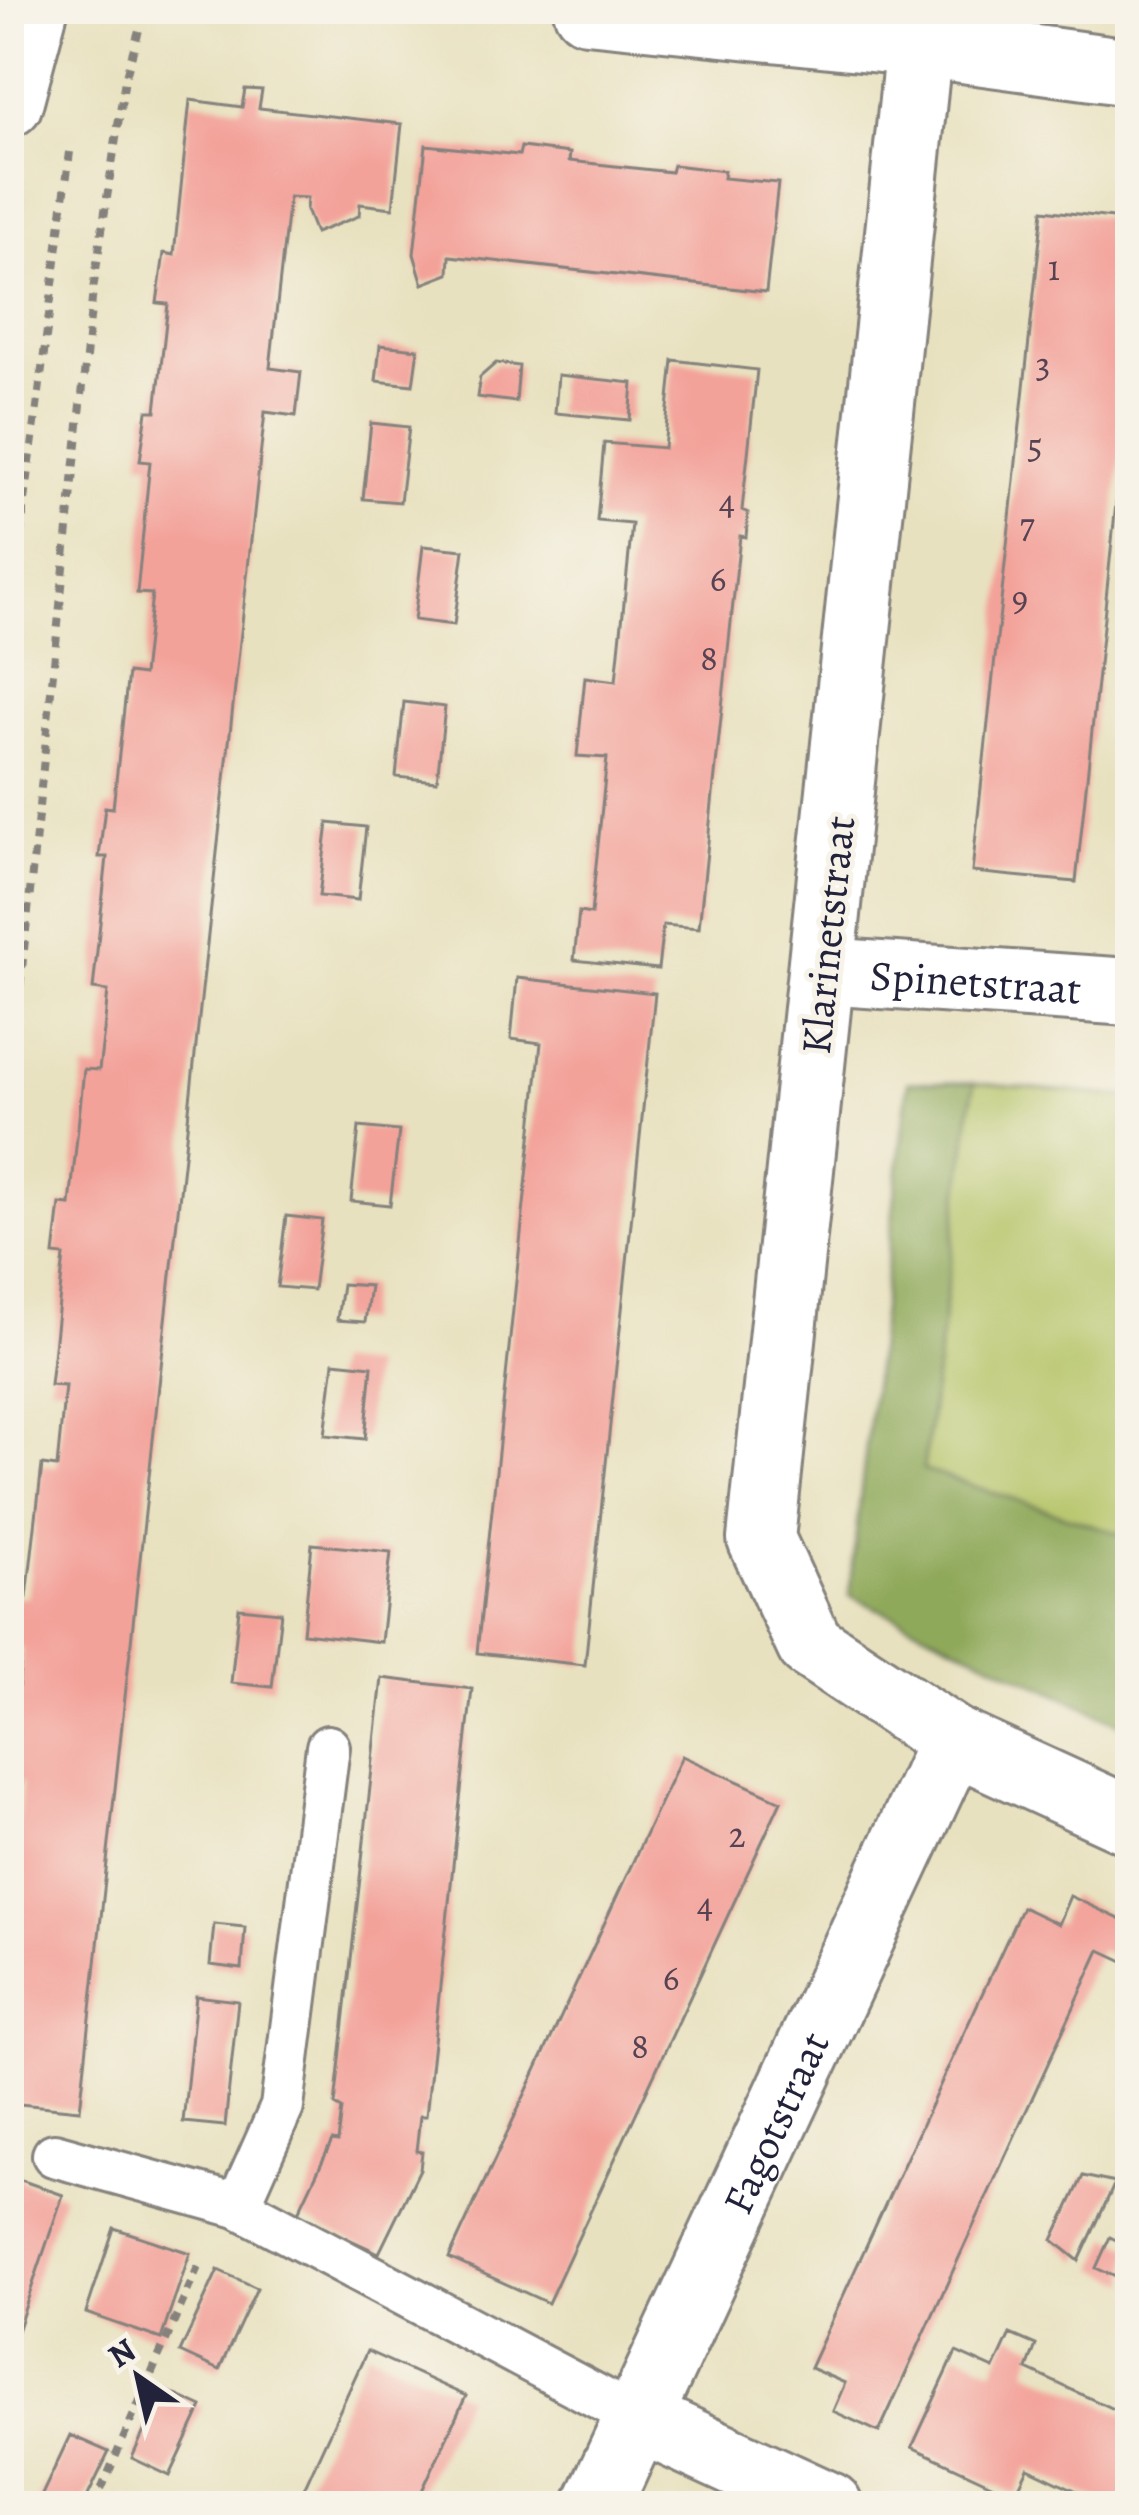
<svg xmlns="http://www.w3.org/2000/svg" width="1139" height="2515" font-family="Alegreya,serif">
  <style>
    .green { fill: #b4c365; stroke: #6b7250; stroke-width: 3 }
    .forest { fill: #8fa95a; stroke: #58664a; stroke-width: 3 }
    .building { fill: #f3a29a }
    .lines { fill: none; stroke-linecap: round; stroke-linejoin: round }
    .lane-casing { stroke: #85827d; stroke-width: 48 }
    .street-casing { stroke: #85827d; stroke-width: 72 }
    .path { stroke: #85827d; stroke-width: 8; stroke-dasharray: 9 9; stroke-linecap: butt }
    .lane { stroke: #fff; stroke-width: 42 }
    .street { stroke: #fff; stroke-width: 66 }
    .labels { text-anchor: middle; stroke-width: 10; stroke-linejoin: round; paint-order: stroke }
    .number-label { font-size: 36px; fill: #564253 }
    .street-label { font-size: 42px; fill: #22223b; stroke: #f7f3e8 }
  </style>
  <rect width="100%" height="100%" fill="#f7f3e8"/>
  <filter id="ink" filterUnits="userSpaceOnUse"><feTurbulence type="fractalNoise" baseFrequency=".00833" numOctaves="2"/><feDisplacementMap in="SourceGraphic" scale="24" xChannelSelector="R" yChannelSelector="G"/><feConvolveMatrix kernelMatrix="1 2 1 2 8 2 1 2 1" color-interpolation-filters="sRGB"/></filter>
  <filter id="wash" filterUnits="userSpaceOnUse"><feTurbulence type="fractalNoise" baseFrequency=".004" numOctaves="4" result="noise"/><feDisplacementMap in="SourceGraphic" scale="48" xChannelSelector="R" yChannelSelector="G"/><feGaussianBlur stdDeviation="2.7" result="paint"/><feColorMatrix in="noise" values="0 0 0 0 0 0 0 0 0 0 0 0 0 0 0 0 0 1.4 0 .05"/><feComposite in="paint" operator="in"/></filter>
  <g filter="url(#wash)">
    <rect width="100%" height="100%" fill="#e8e1bf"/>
    <path class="green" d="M 974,1083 L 1130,1097 L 1130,1537 L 923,1470 Z"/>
    <path class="forest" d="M 908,1082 L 974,1083 L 923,1470 L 1130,1537 L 1130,1728 L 849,1595 Z"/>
    <g id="blocks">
      <path class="building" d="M 245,89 L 262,90 L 259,108 L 402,124 L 393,208 L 360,204 L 359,216 L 315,233 L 306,210 L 307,198 L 289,197 L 270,368 L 301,372 L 296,416 L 265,412 L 80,2110 L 9,2103 L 9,1862 L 13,1862 L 22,1783 L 9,1781 L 22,1649 L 10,1647 L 16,1596 L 27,1597 L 42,1465 L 57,1467 L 65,1386 L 50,1385 L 64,1256 L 54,1255 L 60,1204 L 70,1205 L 84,1069 L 99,1070 L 104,1031 L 108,991 L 93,989 L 107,857 L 99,857 L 105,807 L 113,808 L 128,673 L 143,675 L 152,594 L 137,593 L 150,462 L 140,461 L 147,411 L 156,411 L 168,304 L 157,303 L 164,253 L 174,255 L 190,100 L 242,107 Z
        M 426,145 L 519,155 L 521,147 L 570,153 L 569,161 L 671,172 L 673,165 L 724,171 L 723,178 L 778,183 L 766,292 L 450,256 L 449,274 L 423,284 L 414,254 Z
        M 1043,210 L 1130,220 L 1130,371 L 1076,882 L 972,872 Z
        M 380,345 L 418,349 L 413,385 L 376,381 Z
        M 673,360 L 757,370 L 742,510 L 748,513 L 746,537 L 740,536 L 699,928 L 663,925 L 658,969 L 574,960 L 579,912 L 591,914 L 607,758 L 577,756 L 585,677 L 616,681 L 632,524 L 597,521 L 604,443 L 664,448 Z
        M 496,363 L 519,366 L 516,402 L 477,397 L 480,377 Z
        M 558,375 L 633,383 L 630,420 L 555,413 Z
        M 371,423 L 409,427 L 400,502 L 363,499 Z
        M 423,546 L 464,550 L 454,625 L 414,620 Z
        M 404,702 L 445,707 L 437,781 L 396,777 Z
        M 328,823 L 366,827 L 358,900 L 319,896 Z
        M 517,978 L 655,993 L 585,1665 L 477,1653 L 541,1043 L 511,1039 Z
        M 359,1127 L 399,1131 L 390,1205 L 351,1201 Z
        M 286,1216 L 322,1220 L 313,1290 L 277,1287 Z
        M 342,1284 L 370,1286 L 365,1322 L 337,1320 Z
        M 334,1362 L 372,1366 L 365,1439 L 325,1435 Z
        M 312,1544 L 391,1552 L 381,1642 L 303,1633 Z
        M 239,1608 L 281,1612 L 272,1687 L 231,1683 Z
        M 382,1678 L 472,1689 L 426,2116 L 420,2116 L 416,2151 L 422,2152 L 420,2169 L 379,2253 L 297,2215 L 332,2141 L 338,2142 L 342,2109 L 335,2105 Z
        M 682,1756 L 781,1801 L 548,2303 L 449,2258 Z
        M 1070,1896 L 1130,1924 L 1130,1964 L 1100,1950 L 879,2432 L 833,2411 L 845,2383 L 810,2368 L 1022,1907 L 1058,1924 Z
        M 214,1924 L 245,1927 L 242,1969 L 210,1965 Z
        M 196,1996 L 238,2001 L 225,2126 L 183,2122 Z
        M 9,2176 L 63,2195 L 10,2352 L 9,2352 Z
        M 1083,2176 L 1115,2183 L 1079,2261 L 1053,2240 Z
        M 114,2228 L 190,2253 L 161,2339 L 86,2313 Z
        M 1110,2237 L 1130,2247 L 1129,2283 L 1096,2268 Z
        M 218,2270 L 257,2288 L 219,2370 L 180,2352 Z
        M 1010,2334 L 1036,2345 L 1027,2369 L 1130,2417 L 1130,2506 L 1109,2506 L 1028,2468 L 1015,2495 L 912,2447 L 956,2352 L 994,2369 Z
        M 367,2351 L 466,2396 L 415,2506 L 296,2506 Z
        M 163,2389 L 202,2407 L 170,2476 L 132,2458 Z
        M 70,2435 L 109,2452 L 83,2506 L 44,2506 L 38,2503 Z"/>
    </g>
  </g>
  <g filter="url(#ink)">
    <use href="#blocks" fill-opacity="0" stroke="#85827d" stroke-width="3"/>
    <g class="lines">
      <g class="lane-casing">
        <path id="lane" d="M 54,2155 L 238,2206 L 638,2418
          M 238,2206 L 282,2107 L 328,1747"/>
      </g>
      <g class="street-casing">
        <g id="street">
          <path d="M 587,9 L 919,43 L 1130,72"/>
          <path d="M 919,43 L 761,1539 L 810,1645 L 953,1740 L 1130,1821"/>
          <path d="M 9,103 L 34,9"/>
          <path id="s1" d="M 823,971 L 1130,992"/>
          <path d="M 638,2418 L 829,2506"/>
          <path id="s2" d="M 597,2506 L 953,1740"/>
        </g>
      </g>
      <path class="path" d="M 9,625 L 71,144
        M 9,1093 L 93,290 L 125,79 L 145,9
        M 94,2506 L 201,2260"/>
      <use href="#lane" class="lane"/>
      <use href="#street" class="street"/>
    </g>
  </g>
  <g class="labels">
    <g class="number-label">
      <text x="1054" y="280">1</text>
      <text x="1043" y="377">3</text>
      <text x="1035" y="458">5</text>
      <text x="727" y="514">4</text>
      <text x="1027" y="537">7</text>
      <text x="718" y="591">6</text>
      <text x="1020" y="610">9</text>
      <text x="709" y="670">8</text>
      <text x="737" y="1847">2</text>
      <text x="705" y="1917">4</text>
      <text x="671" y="1990">6</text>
      <text x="640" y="2058">8</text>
    </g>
    <g class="street-label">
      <text transform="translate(827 935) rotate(-84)" y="15">Klarinetstraat</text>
      <text dy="15" stroke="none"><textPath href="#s1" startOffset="153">Spinetstraat</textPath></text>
      <text dy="15" stroke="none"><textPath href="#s2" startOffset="423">Fagotstraat</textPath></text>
    </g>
  </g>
  <rect width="1139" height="2515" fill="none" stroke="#f7f3e8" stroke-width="48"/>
  <g transform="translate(138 2377) rotate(326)" stroke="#f7f3e8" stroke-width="9" paint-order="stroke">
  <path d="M0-9L21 45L0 30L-21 45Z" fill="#22223b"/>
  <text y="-18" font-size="33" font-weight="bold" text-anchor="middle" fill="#22223b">N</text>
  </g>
</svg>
